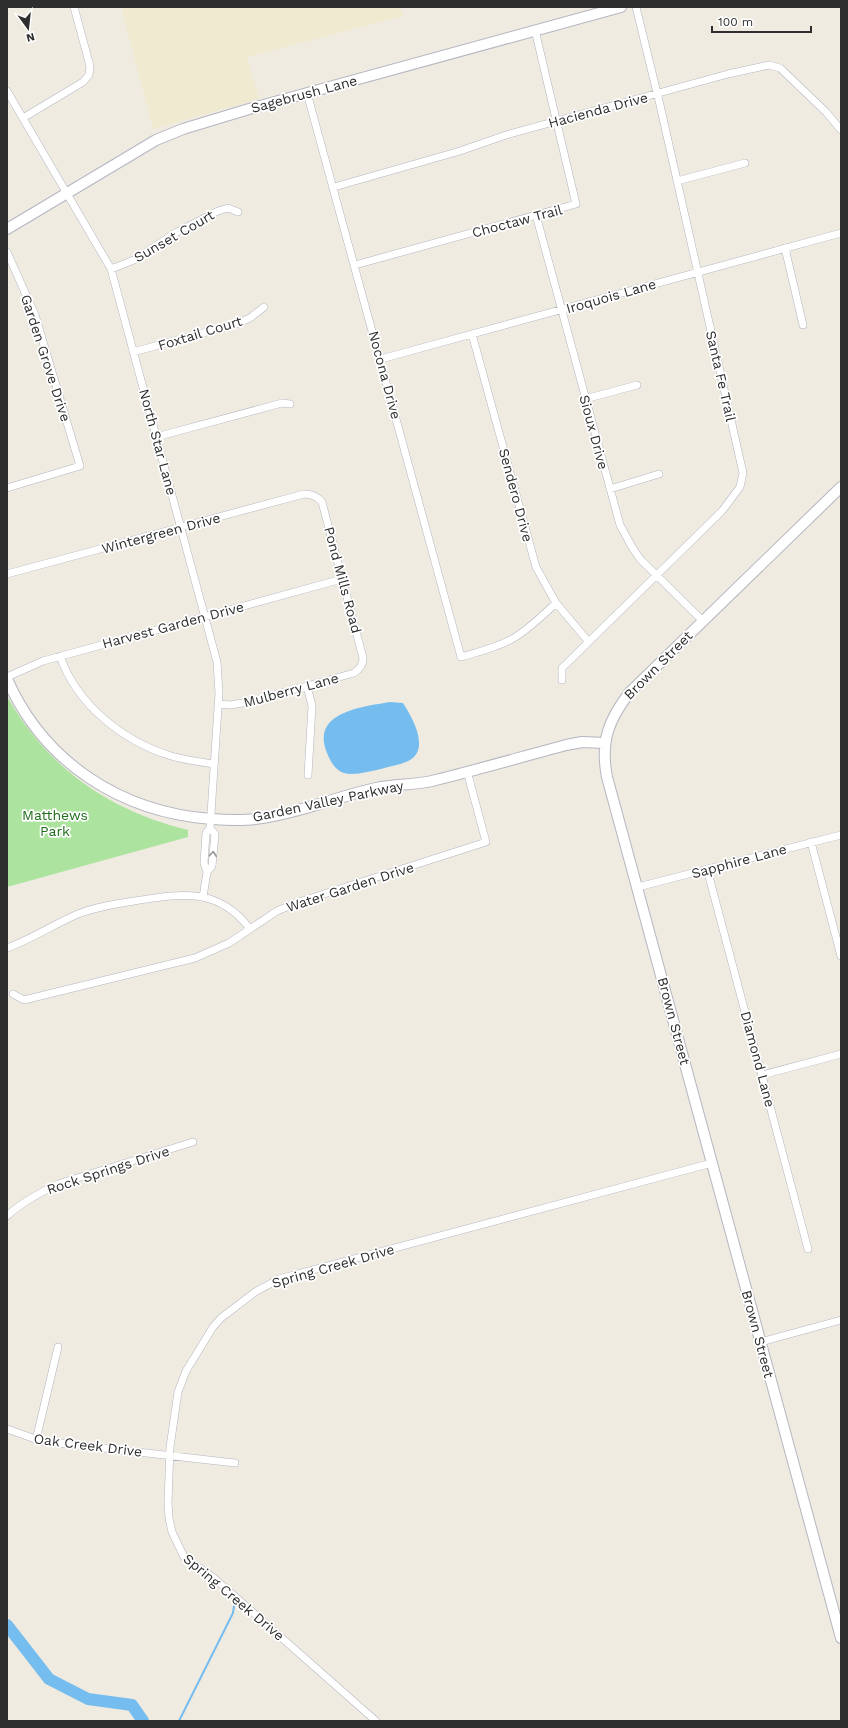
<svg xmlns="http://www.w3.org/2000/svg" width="848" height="1728" font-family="'Work Sans',sans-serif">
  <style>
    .education { fill: #f0ead1 }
    .green { fill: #ace49f }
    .water { fill: #76bdef }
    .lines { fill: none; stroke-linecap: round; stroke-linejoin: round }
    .stream { stroke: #76bdef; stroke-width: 2 }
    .river { stroke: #76bdef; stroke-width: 12 }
    .street-casing { stroke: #b4b5c1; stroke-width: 8 }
    .secondary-casing { stroke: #b4b5c1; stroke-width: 12 }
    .street { stroke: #fff; stroke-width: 7 }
    .secondary { stroke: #fff; stroke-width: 10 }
    .oneway { stroke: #969696 }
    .labels { text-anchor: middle; stroke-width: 3.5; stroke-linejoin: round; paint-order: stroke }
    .street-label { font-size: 14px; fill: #2e2e2e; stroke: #fff }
    .park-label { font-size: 14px; fill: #216d1c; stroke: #fff }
  </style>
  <rect width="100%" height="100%" fill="#efebe1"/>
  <path class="education" d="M 121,7 L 400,7 L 403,16 L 247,57 L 259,99 L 153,129 Z"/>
  <path class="green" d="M 7,696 C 47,768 110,811 188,830 L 188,837 L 7,887 Z"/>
  <path class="water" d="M 390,702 L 403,703 C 412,717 430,748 410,760 C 401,765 390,766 381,769 C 371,771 354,776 344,773 C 335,770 330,761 327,753 C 310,712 362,707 390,702 Z"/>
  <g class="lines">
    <path class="stream" d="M 179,1721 L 233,1613 L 234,1606"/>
    <path class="river" d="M 7,1625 L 49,1679 L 88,1699 L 132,1705 L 143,1721"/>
    <g class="street-casing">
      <path id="street" d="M 7,91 L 111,269 L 217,662 L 219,693 L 210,828 L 206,833 L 204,863 L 207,872 L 212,866 L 215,834 L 210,828
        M 307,93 L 461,657 C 478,652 496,648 512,639 C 528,630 542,616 556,603
        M 23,118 L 83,82 L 89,75 L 90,66 L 74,7
        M 677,181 L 745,163
        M 334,187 L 460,151 L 506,135 L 728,74 L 769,65 L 780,68 L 826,112 L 841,130
        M 536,215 L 620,525 L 632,547 L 640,559 L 703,621
        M 785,248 L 803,325
        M 7,252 L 35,315 L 80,466 L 7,488
        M 355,265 L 576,204 L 535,30
        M 111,269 L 134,260 L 177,232 L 218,211 L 228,208 L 238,212
        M 472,334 L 536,567 L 556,603 L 588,641
        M 133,352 L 236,324 L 250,318 L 264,307
        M 381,359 L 841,233
        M 585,399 L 637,385
        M 156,437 L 282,403 L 290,404
        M 610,489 L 659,474
        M 7,574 L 304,494 C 312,494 317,496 322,502 L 363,658 C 363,665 360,669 354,673 L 249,702 L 230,705 L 218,704
        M 60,656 C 77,705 123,741 171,756 C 185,760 200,762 214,764
        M 7,677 L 43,661 L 342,579
        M 562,680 L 562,668 L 722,511 L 740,487 L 743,473 L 660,105 L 636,7
        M 307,686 L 312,706 L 308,775
        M 811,842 L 841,956
        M 707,869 L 808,1249
        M 638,887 L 841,835
        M 203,897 L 207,872
        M 7,948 C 32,939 54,924 78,914 C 96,907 115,904 134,901 C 180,894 218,886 250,929
        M 13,994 L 24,1000 L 195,958 L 229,943 L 277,911 L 296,903 L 486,842 L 467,771
        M 762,1075 L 841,1054
        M 7,1216 C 22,1202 39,1193 58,1184 L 193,1142
        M 761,1342 L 841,1320
        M 7,1429 L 41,1441 L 235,1463
        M 36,1440 L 58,1347
        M 376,1721 L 214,1578 L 184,1557 L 172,1532 L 169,1518 L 168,1503 L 170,1447 L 178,1392 L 186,1371 L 213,1327 L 221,1318 L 255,1292 L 279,1279 L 712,1163"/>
    </g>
    <g class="secondary-casing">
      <path id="secondary" d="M 7,229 L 156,140 L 183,129 L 249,109 L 621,7
        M 841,487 L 630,692 C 609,719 600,741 607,777 L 841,1638
        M 7,679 C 44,763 121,812 211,819 C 226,820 240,821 255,819 C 296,814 336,797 376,788 C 395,784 414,785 432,781 C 477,770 521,757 566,745 L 582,742 L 605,743"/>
    </g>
    <use href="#street" class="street"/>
    <use href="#secondary" class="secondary"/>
  </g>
  <defs><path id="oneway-chevron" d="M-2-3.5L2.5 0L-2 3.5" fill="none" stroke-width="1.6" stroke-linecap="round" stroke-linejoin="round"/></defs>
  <use class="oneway" href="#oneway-chevron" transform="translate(213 854) rotate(-85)"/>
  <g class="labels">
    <g class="street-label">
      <text transform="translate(304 94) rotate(-15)" y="5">Sagebrush Lane</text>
      <text transform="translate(598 110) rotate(-15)" y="5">Hacienda Drive</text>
      <text transform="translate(517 221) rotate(-15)" y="5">Choctaw Trail</text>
      <text transform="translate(174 236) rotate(-30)" y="5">Sunset Court</text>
      <text transform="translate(611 296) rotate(-16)" y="5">Iroquois Lane</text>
      <text transform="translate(200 333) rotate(-17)" y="5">Foxtail Court</text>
      <text transform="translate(46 358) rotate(72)" y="5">Garden Grove Drive</text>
      <text transform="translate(385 375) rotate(75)" y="5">Nocona Drive</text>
      <text transform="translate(721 376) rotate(77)" y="5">Santa Fe Trail</text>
      <text transform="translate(594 432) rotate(75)" y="5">Sioux Drive</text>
      <text transform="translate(158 442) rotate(75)" y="5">North Star Lane</text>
      <text transform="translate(516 495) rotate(75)" y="5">Sendero Drive</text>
      <text transform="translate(161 533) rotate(-15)" y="5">Wintergreen Drive</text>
      <text transform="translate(343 580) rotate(75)" y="5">Pond Mills Road</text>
      <text transform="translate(173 625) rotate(-15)" y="5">Harvest Garden Drive</text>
      <text transform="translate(658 665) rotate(-45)" y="5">Brown Street</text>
      <text transform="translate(291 690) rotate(-15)" y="5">Mulberry Lane</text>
      <text transform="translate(328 801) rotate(-12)" y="5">Garden Valley Parkway</text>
      <text transform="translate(739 861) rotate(-15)" y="5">Sapphire Lane</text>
      <text transform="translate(350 887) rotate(-18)" y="5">Water Garden Drive</text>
      <text transform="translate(674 1021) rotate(75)" y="5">Brown Street</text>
      <text transform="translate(758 1059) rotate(75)" y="5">Diamond Lane</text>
      <text transform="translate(108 1170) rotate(-18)" y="5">Rock Springs Drive</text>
      <text transform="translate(333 1266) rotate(-16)" y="5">Spring Creek Drive</text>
      <text transform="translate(758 1334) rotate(75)" y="5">Brown Street</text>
      <text transform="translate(88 1445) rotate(7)" y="5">Oak Creek Drive</text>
      <text transform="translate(234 1597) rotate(40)" y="5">Spring Creek Drive</text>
    </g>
    <g class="park-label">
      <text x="55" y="820">Matthews<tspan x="55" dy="16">Park</tspan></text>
    </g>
  </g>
  <rect width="848" height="1728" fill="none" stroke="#2e2e2e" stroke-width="16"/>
  <g transform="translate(28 28) rotate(165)" stroke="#ffffff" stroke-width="3" paint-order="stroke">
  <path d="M0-3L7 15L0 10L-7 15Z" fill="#2e2e2e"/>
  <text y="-6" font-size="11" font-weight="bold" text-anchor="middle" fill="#2e2e2e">N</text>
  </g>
  <path d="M712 26v6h99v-6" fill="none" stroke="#2e2e2e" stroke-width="2"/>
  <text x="718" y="26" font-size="12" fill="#2e2e2e" stroke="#ffffff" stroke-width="3" paint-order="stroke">100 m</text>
</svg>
